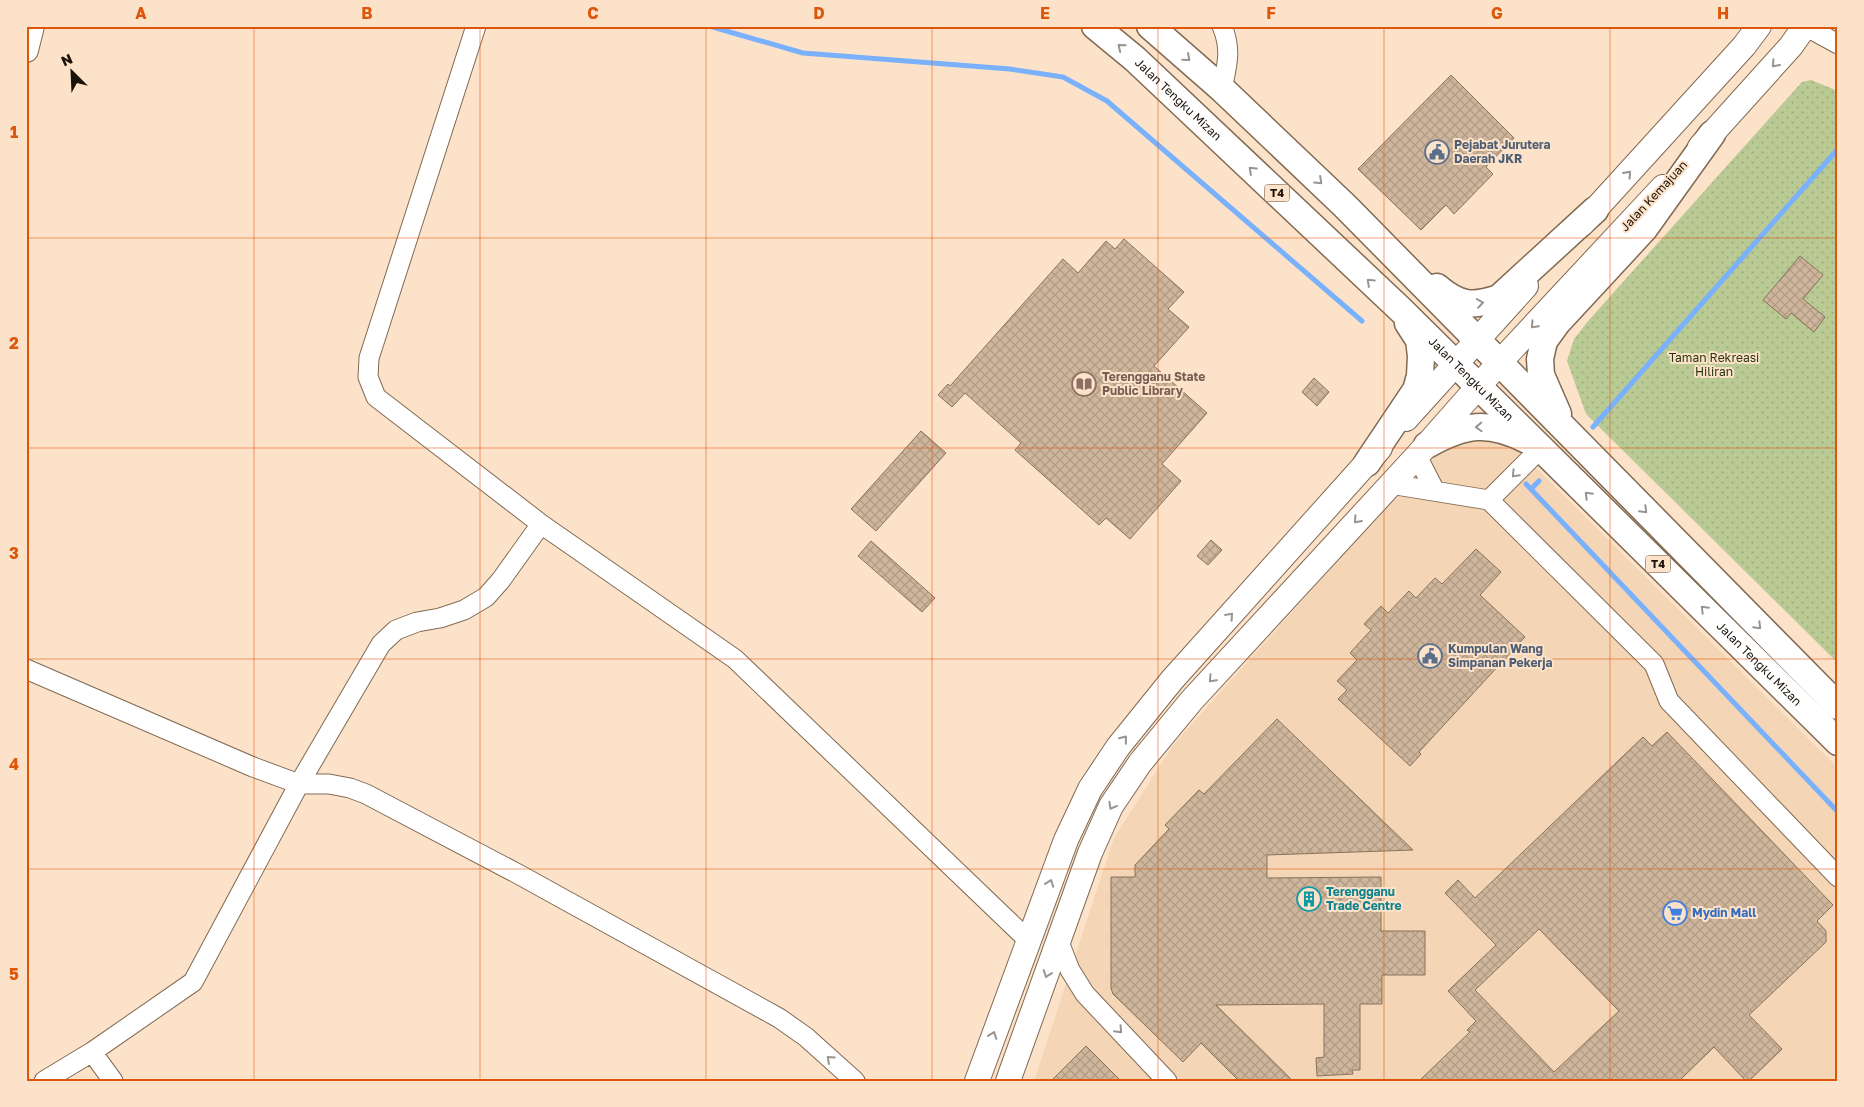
<svg xmlns="http://www.w3.org/2000/svg" width="1864" height="1107" font-family="'Golos Text',sans-serif">
  <style>
    .built { fill: #f4d5b5 }
    .green { fill: url(#green-dots) }
    .lines { fill: none; stroke-linecap: round; stroke-linejoin: round }
    .stream { stroke: #79b1fc; stroke-width: 5 }
    .building { fill: url(#building-cross-hatch); stroke: #89725b; fill-rule: evenodd }
    .minor-casing { stroke: #816a53; stroke-width: 21 }
    .major-casing { stroke: #816a53; stroke-width: 26 }
    .highway-casing { stroke: #816a53; stroke-width: 29 }
    .minor { stroke: #fff; stroke-width: 19 }
    .major { stroke: #fff; stroke-width: 24 }
    .highway { stroke: #fff; stroke-width: 26 }
    .oneway { stroke: #989590 }
    .grid { fill: none; stroke: #de560c; stroke-width: 1; stroke-opacity: 0.55 }
    .labels { text-anchor: middle; stroke-width: 4; stroke-linejoin: round; paint-order: stroke }
    .shield { fill: #fce2c8; stroke: #5e5142; stroke-width: 1 }
    .shield-label { font-size: 11px; font-weight: bold; fill: #1b1309 }
    .street-label { font-size: 12px; fill: #1b1309; stroke: #fce2c8 }
    .service-label { font-size: 12px; font-weight: bold; fill: #4e5e75; stroke: #fce2c8; text-anchor: start }
    .park-label { font-size: 12px; fill: #2b360e; stroke: #fce2c8 }
    .education-label { font-size: 12px; font-weight: bold; fill: #785e54; stroke: #fce2c8; text-anchor: start }
    .culture-label { font-size: 12px; font-weight: bold; fill: #0d838f; stroke: #fce2c8; text-anchor: start }
    .shop-label { font-size: 12px; font-weight: bold; fill: #366cbe; stroke: #fce2c8; text-anchor: start }
    .neatline { fill: none; stroke: #de560c; stroke-width: 2 }
    .grid-label { font-size: 16px; text-anchor: middle; font-weight: bold; fill: #de560c }
  </style>
  <defs>
    <pattern id="green-dots" width="8" height="8" patternUnits="userSpaceOnUse" patternTransform="scale(1.25)"><rect width="8" height="8" fill="#b9ca94"/><path d="M2 2h.1M6 6h.1" fill="none" stroke="#9ead7e" stroke-width="1.8" stroke-linecap="round"/></pattern>
    <pattern id="building-cross-hatch" width="8" height="8" patternUnits="userSpaceOnUse" patternTransform="scale(1.25)"><rect width="8" height="8" fill="#ceb59c"/><path d="M0 0l8 8M0 8l8-8" fill="none" stroke="#b09b85"/></pattern>
  </defs>
  <rect width="100%" height="100%" fill="#fce2c8"/>
  <path class="built" d="M 1461,440 L 1494,440 L 1517,449 L 1838,768 L 1838,1081 L 1034,1081 L 1114,838 L 1173,745 L 1423,466 L 1436,452 Z"/>
  <path class="green" d="M 1811,80 L 1838,91 L 1838,663 L 1586,414 L 1567,361 L 1574,339 L 1589,320 L 1802,82 Z"/>
  <g class="lines">
    <path class="stream" d="M 709,26 L 803,53 L 1010,69 L 1063,77 L 1107,101 L 1362,321
      M 1593,427 L 1838,149
      M 1526,484 L 1838,812
      M 1531,489 L 1539,481"/>
  </g>
  <path class="building" d="M 1451,75 L 1514,138 L 1486,167 L 1493,174 L 1454,214 L 1446,205 L 1421,230 L 1358,169 Z
    M 1124,239 L 1184,292 L 1168,309 L 1189,327 L 1154,366 L 1207,413 L 1162,464 L 1181,481 L 1130,539 L 1106,518 L 1099,525 L 1015,450 L 1021,443 L 965,393 L 952,407 L 938,395 L 948,384 L 950,386 L 1063,259 L 1078,273 L 1106,241 L 1115,249 Z
    M 1800,256 L 1823,275 L 1803,299 L 1825,317 L 1814,332 L 1791,313 L 1786,319 L 1763,300 Z
    M 1314,378 L 1329,392 L 1317,406 L 1302,392 Z
    M 921,431 L 946,453 L 876,531 L 851,509 Z
    M 1211,540 L 1222,550 L 1208,565 L 1197,556 Z
    M 871,541 L 935,598 L 922,612 L 858,556 Z
    M 1476,549 L 1501,572 L 1480,595 L 1525,637 L 1419,752 L 1421,754 L 1410,766 L 1338,699 L 1347,690 L 1337,681 L 1357,660 L 1350,653 L 1371,630 L 1364,624 L 1381,606 L 1388,613 L 1409,591 L 1416,598 L 1435,578 L 1442,584 Z
    M 1277,719 L 1413,850 L 1267,855 L 1267,878 L 1381,877 L 1381,931 L 1425,931 L 1425,975 L 1382,975 L 1382,1004 L 1360,1004 L 1360,1070 L 1352,1070 L 1353,1074 L 1317,1076 L 1316,1058 L 1324,1057 L 1324,1004 L 1216,1005 L 1293,1081 L 1239,1081 L 1201,1043 L 1183,1062 L 1113,994 L 1111,988 L 1111,877 L 1135,877 L 1135,865 L 1169,829 L 1165,825 L 1199,790 L 1204,794 Z
    M 1667,732 L 1833,905 L 1817,921 L 1826,931 L 1826,942 L 1749,1015 L 1782,1049 L 1749,1081 L 1746,1081 L 1714,1047 L 1679,1081 L 1419,1081 L 1470,1032 L 1467,1030 L 1476,1021 L 1448,991 L 1496,945 L 1445,893 L 1458,880 L 1475,898 L 1643,737 L 1652,746 ZM 1539,929 L 1619,1011 L 1554,1072 L 1475,990 Z
    M 1086,1046 L 1121,1081 L 1051,1081 Z"/>
  <g class="lines">
    <g class="minor-casing">
      <path id="minor" d="M 476,26 L 369,358 L 368,377 L 376,397 L 541,524 L 735,659 L 1028,940
        M 1805,26 L 1838,44
        M 1222,89 C 1227,65 1232,50 1222,26
        M 1417,456 L 1435,491
        M 1390,484 L 1489,500 L 1654,664 L 1669,701 L 1838,877
        M 1489,500 L 1541,448
        M 26,669 L 253,767 L 299,784 L 329,784 L 350,788 L 366,794 L 518,874 L 779,1018 L 806,1037 L 855,1081
        M 1059,942 L 1070,970 L 1085,994 L 1167,1081
        M 92,1052 L 113,1081
        M 44,1081 L 92,1052 L 193,982 L 299,784 L 381,644 L 396,630 L 417,622 L 440,618 L 464,610 L 486,597 L 501,580 L 541,524"/>
    </g>
    <g class="major-casing">
      <path id="major" d="M 26,50 L 32,26
        M 1700,147 L 1791,46 L 1805,26
        M 1582,224 L 1744,46 L 1759,26
        M 1406,419 L 1526,286
        M 977,1081 L 1066,840 L 1090,789 L 1118,747 L 1172,680 L 1380,448
        M 1008,1081 L 1090,853 L 1111,806 L 1140,763 L 1192,700 L 1417,456 L 1499,363 L 1663,187"/>
    </g>
    <g class="highway-casing">
      <g id="highway">
        <path id="s1" d="M 1095,26 L 1135,59 L 1401,310 L 1838,742"/>
        <path d="M 1150,26 L 1222,89 L 1345,206 L 1838,706"/>
        <path d="M 1437,287 C 1459,306 1473,307 1499,298 L 1595,210"/>
        <path d="M 1558,414 L 1541,375 L 1540,359 L 1544,341 L 1557,323 L 1644,229 L 1712,134"/>
        <path d="M 1427,445 C 1464,424 1488,420 1527,440"/>
        <path d="M 1367,463 L 1416,390 L 1420,376 L 1421,356 L 1419,340 L 1408,323"/>
      </g>
    </g>
    <use href="#minor" class="minor"/>
    <use href="#major" class="major"/>
    <use href="#highway" class="highway"/>
  </g>
  <defs><path id="oneway-chevron" d="M-2-3.5L2.5 0L-2 3.5" fill="none" stroke-width="1.6" stroke-linecap="round" stroke-linejoin="round" transform="scale(1.25)"/></defs>
  <g class="oneway">
    <use href="#oneway-chevron" transform="translate(1121 47) rotate(-141)"/>
    <use href="#oneway-chevron" transform="translate(1187 58) rotate(41)"/>
    <use href="#oneway-chevron" transform="translate(1775 64) rotate(132)"/>
    <use href="#oneway-chevron" transform="translate(1252 170) rotate(-137)"/>
    <use href="#oneway-chevron" transform="translate(1628 174) rotate(-48)"/>
    <use href="#oneway-chevron" transform="translate(1319 181) rotate(43)"/>
    <use href="#oneway-chevron" transform="translate(1370 282) rotate(-137)"/>
    <use href="#oneway-chevron" transform="translate(1480 303) rotate(-8)"/>
    <use href="#oneway-chevron" transform="translate(1534 325) rotate(133)"/>
    <use href="#oneway-chevron" transform="translate(1479 427) rotate(178)"/>
    <use href="#oneway-chevron" transform="translate(1515 474) rotate(134)"/>
    <use href="#oneway-chevron" transform="translate(1588 495) rotate(-135)"/>
    <use href="#oneway-chevron" transform="translate(1644 510) rotate(45)"/>
    <use href="#oneway-chevron" transform="translate(1357 520) rotate(132)"/>
    <use href="#oneway-chevron" transform="translate(1704 609) rotate(-135)"/>
    <use href="#oneway-chevron" transform="translate(1230 616) rotate(-48)"/>
    <use href="#oneway-chevron" transform="translate(1758 626) rotate(45)"/>
    <use href="#oneway-chevron" transform="translate(1212 679) rotate(133)"/>
    <use href="#oneway-chevron" transform="translate(1124 739) rotate(-51)"/>
    <use href="#oneway-chevron" transform="translate(1112 806) rotate(119)"/>
    <use href="#oneway-chevron" transform="translate(1050 883) rotate(-70)"/>
    <use href="#oneway-chevron" transform="translate(1047 974) rotate(110)"/>
    <use href="#oneway-chevron" transform="translate(1119 1030) rotate(47)"/>
    <use href="#oneway-chevron" transform="translate(993 1035) rotate(-70)"/>
    <use href="#oneway-chevron" transform="translate(830 1059) rotate(-138)"/>
  </g>
  <path class="grid" d="M 254,26 L 254,1081M 480,26 L 480,1081M 706,26 L 706,1081M 932,26 L 932,1081M 1158,26 L 1158,1081M 1384,26 L 1384,1081M 1610,26 L 1610,1081M 26,238 L 1838,238M 26,448 L 1838,448M 26,659 L 1838,659M 26,869 L 1838,869"/>
  <defs>
    <g id="civic-ring" transform="scale(1.25)"><circle r="9.5" fill="#fce2c8" stroke="#5c6f8a" stroke-width="1.5"/><path d="M-.6-6.5H3V-4.5H.6V-3L4-1V1h2V6H-6V1h2V-1L-.6-3ZM-1.2 2.5V6h2.4V2.5Z" fill="#5c6f8a"/></g>
    <g id="library-ring" transform="scale(1.25)"><circle r="9.5" fill="#fce2c8" stroke="#8d6e63" stroke-width="1.5"/><path d="M-6-4Q-3-5.5-.7-3.5V5Q-3 3-6 4ZM6-4Q3-5.5 .7-3.5V5Q3 3 6 4Z" fill="#8d6e63"/></g>
    <g id="building-ring" transform="scale(1.25)"><circle r="9.5" fill="#fce2c8" stroke="#0f9aa8" stroke-width="1.5"/><path d="M-4-6H4V6H1V3H-1V6H-4ZM-2.5-4.3h1.7v1.8h-1.7ZM.8-4.3h1.7v1.8H.8ZM-2.5-1h1.7V.8h-1.7ZM.8-1h1.7V.8H.8Z" fill="#0f9aa8"/></g>
    <g id="supermarket-ring" transform="scale(1.25)"><circle r="9.5" fill="#fce2c8" stroke="#3f7fe0" stroke-width="1.5"/><path d="M-6-5.5h2.5l.6 2H6L4.5 2H-2.5L-4.4-4H-6ZM-1.5 3.2a1.3 1.3 0 1 0 .1 0ZM3 3.2a1.3 1.3 0 1 0 .1 0Z" fill="#3f7fe0"/></g>
  </defs>
  <g fill-rule="evenodd">
    <use href="#civic-ring" x="1437" y="152"/>
    <use href="#library-ring" x="1084" y="384"/>
    <use href="#civic-ring" x="1430" y="656"/>
    <use href="#building-ring" x="1309" y="899"/>
    <use href="#supermarket-ring" x="1675" y="913"/>
  </g>
  <g class="labels">
    <g class="shield">
      <rect x="1264.5" y="184.5" width="25" height="17" rx="4"/>
      <rect x="1645.5" y="555.5" width="25" height="17" rx="4"/>
    </g>
    <g class="shield-label">
      <text x="1277" y="197">T4</text>
      <text x="1658" y="568">T4</text>
    </g>
    <g class="street-label">
      <text dy="4" stroke="none"><textPath href="#s1" startOffset="111">Jalan Tengku Mizan</textPath></text>
      <text transform="translate(1654 196) rotate(-47)" y="4">Jalan Kemajuan</text>
      <text dy="4" stroke="none"><textPath href="#s1" startOffset="516">Jalan Tengku Mizan</textPath></text>
      <text dy="4" stroke="none"><textPath href="#s1" startOffset="921">Jalan Tengku Mizan</textPath></text>
    </g>
    <g class="service-label">
      <text x="1454" y="149">Pejabat Jurutera<tspan x="1454" dy="14">Daerah JKR</tspan></text>
      <text x="1448" y="653">Kumpulan Wang<tspan x="1448" dy="14">Simpanan Pekerja</tspan></text>
    </g>
    <g class="park-label">
      <text x="1714" y="362">Taman Rekreasi<tspan x="1714" dy="14">Hiliran</tspan></text>
    </g>
    <g class="education-label">
      <text x="1102" y="381">Terengganu State<tspan x="1102" dy="14">Public Library</tspan></text>
    </g>
    <g class="culture-label">
      <text x="1326" y="896">Terengganu<tspan x="1326" dy="14">Trade Centre</tspan></text>
    </g>
    <g class="shop-label">
      <text x="1692" y="917">Mydin Mall</text>
    </g>
  </g>
  <rect width="1864" height="1107" fill="none" stroke="#fce2c8" stroke-width="55"/>
  <g transform="translate(72 72) rotate(336)" stroke="#fce2c8" stroke-width="4" paint-order="stroke">
  <path d="M0-4L9 19L0 12L-9 19Z" fill="#1b1309"/>
  <text y="-8" font-size="14" font-weight="bold" text-anchor="middle" fill="#1b1309">N</text>
  </g>
  <rect x="28" y="28" width="1808" height="1052" class="neatline"/>
  <g class="grid-label">
    <text x="141" y="19">A</text>
    <text x="367" y="19">B</text>
    <text x="593" y="19">C</text>
    <text x="819" y="19">D</text>
    <text x="1045" y="19">E</text>
    <text x="1271" y="19">F</text>
    <text x="1497" y="19">G</text>
    <text x="1723" y="19">H</text>
    <text x="14" y="138">1</text>
    <text x="14" y="349">2</text>
    <text x="14" y="559">3</text>
    <text x="14" y="770">4</text>
    <text x="14" y="980">5</text>
  </g>
</svg>
